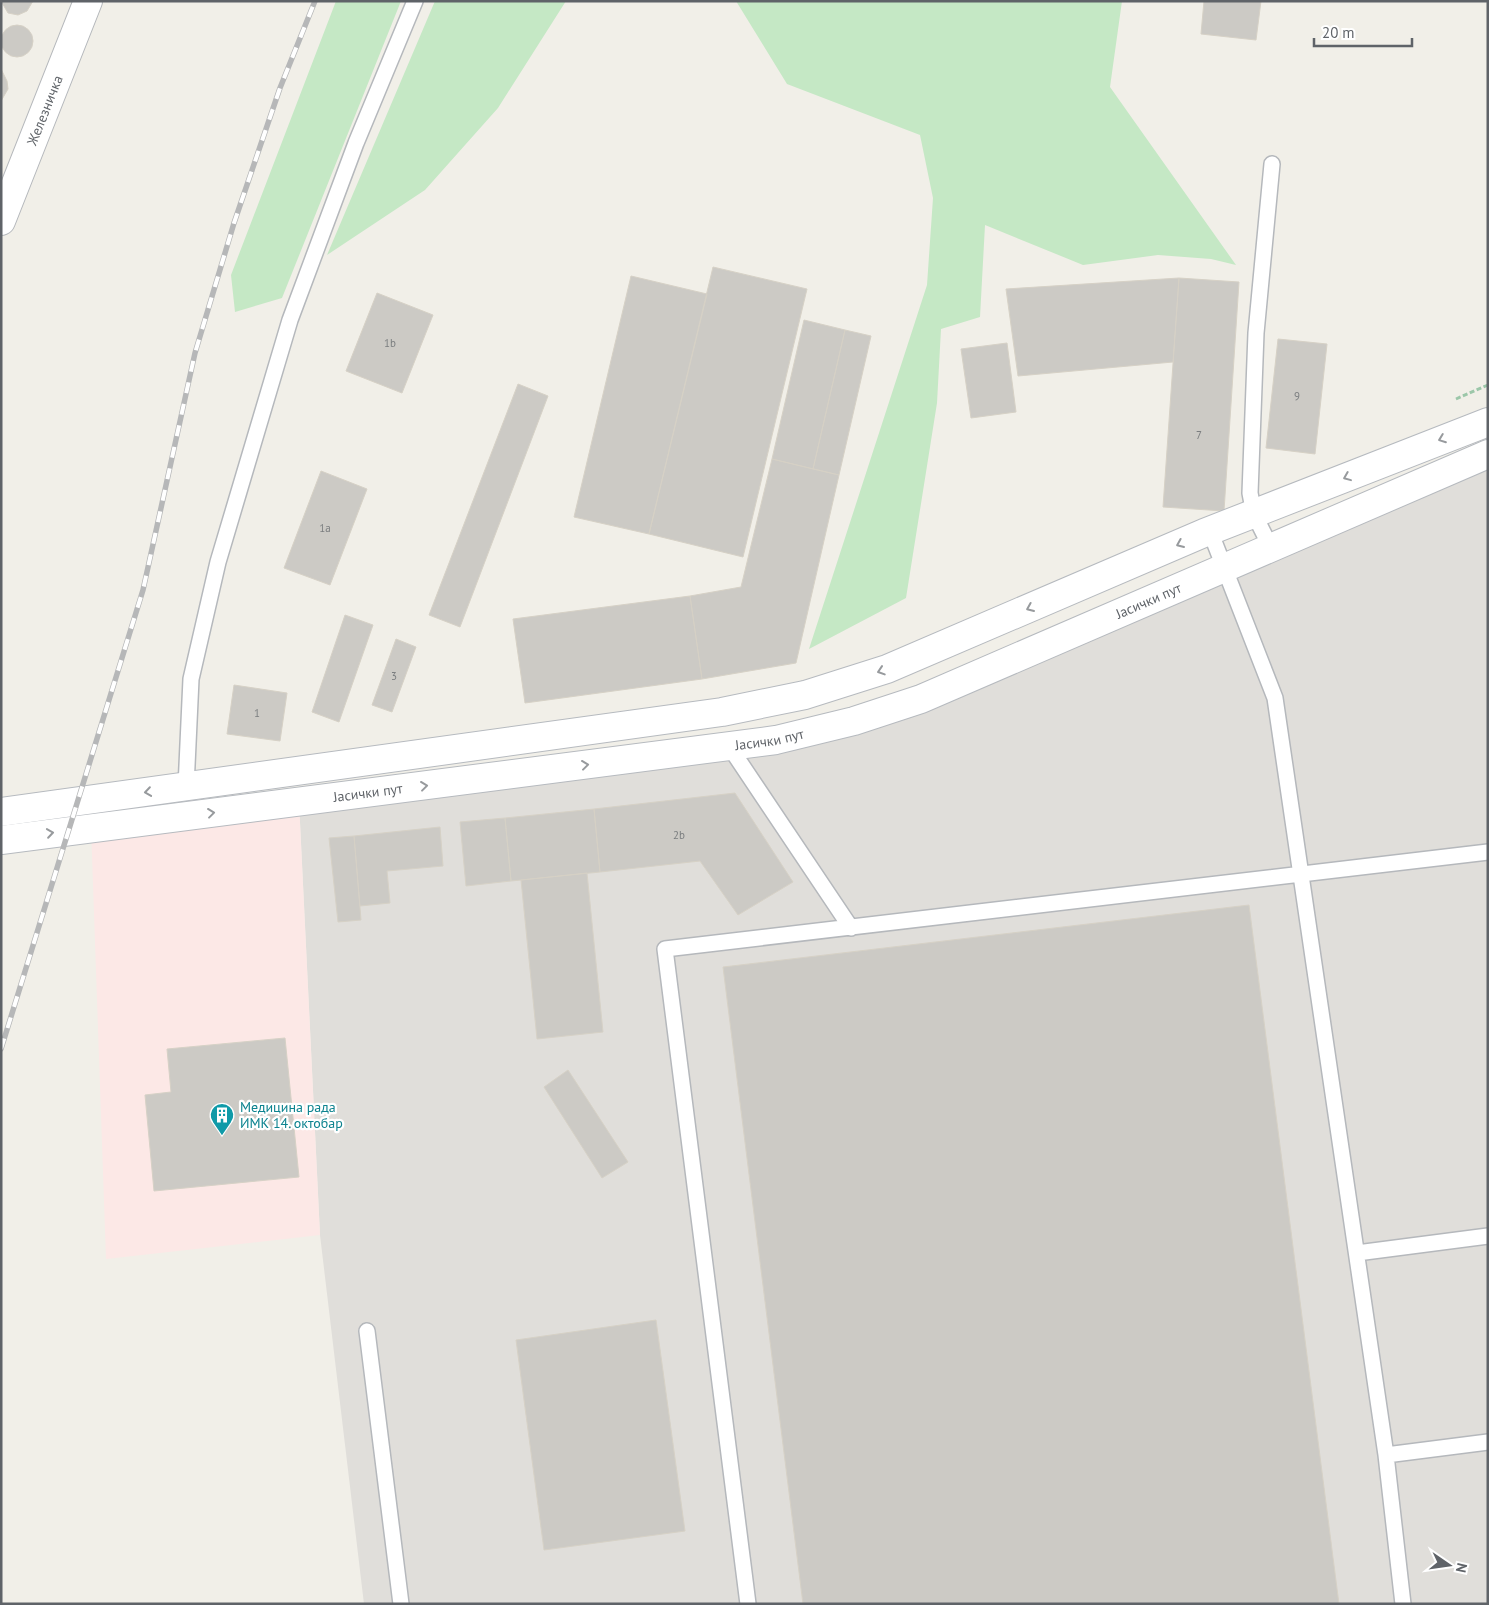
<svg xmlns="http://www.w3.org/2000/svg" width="1489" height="1605" font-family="'PT Sans',sans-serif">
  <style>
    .industrial { fill: #e0deda }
    .medical { fill: #fce8e6 }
    .green { fill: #c5e8c5 }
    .building { fill: #cccac5; stroke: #d6d1c6 }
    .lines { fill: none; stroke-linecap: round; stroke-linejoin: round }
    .service-casing { stroke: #b5b8bc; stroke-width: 18 }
    .tertiary-casing { stroke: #b5b8bc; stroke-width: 30 }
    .secondary-casing { stroke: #b6babf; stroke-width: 30 }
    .path { stroke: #9cc7a9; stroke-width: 3; stroke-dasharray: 5 2.5; stroke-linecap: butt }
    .service { stroke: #fff; stroke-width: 15 }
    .tertiary { stroke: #fff; stroke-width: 28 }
    .secondary { stroke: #fff; stroke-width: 28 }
    .rail-casing { stroke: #b6b7b8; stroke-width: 5.5 }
    .rail { stroke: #fff; stroke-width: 4; stroke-dasharray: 11; stroke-linecap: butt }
    .oneway { stroke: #979a9d }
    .labels { text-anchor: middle; stroke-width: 4.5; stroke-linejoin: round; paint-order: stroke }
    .number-label { font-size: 11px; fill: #7a7d7f }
    .street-label { font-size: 14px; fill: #5f6368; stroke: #fff }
    .culture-label { font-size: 14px; fill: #0d838f; stroke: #fff; text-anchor: start }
  </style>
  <rect width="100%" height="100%" fill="#f1efe8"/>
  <path class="industrial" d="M 1488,458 L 1488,1604 L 364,1604 L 320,1235 L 299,802 L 776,740 L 1270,546 Z"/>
  <path class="medical" d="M 299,802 L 320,1235 L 106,1259 L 91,827 Z"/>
  <path class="green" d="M 336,1 L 401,1 L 282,298 L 235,312 L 231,275 Z
    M 435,1 L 566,1 L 498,108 L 425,190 L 327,255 Z
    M 736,1 L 1122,1 L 1110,87 L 1236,265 L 1211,259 L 1158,255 L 1083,265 L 985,225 L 980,317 L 941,329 L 937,403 L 906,598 L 809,649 L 927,285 L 933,198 L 920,135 L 787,84 Z"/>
  <path class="building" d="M 1,1 L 33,1 L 27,11 L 18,15 L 8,13 Z
    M 1204,1 L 1261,1 L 1256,40 L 1201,34 Z
    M1 41a16 16 0 1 1 32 0a16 16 0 1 1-32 0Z
    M 1,69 L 7,81 L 8,89 L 1,101 Z
    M 713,267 L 807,289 L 743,557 L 649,534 Z
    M 631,276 L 707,294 L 649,534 L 574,517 Z
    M 1179,278 L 1173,362 L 1018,376 L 1006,289 Z
    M 1179,278 L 1239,282 L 1224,511 L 1163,507 Z
    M 377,293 L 433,315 L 402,393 L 346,371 Z
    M 804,320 L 845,330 L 813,469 L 772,459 Z
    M 845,330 L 871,336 L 839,475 L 813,469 Z
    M 1278,339 L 1327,344 L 1315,454 L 1266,448 Z
    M 1007,343 L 1016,412 L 971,418 L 961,349 Z
    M 518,384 L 548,396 L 460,627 L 429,615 Z
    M 772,459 L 839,475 L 796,663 L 702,679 L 690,596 L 741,587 Z
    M 321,471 L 367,489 L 330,585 L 284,568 Z
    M 690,596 L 702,679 L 525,703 L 513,619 Z
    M 345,615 L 373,625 L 339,722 L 312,712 Z
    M 396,639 L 416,647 L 392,712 L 372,705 Z
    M 234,685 L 287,693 L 280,741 L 227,734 Z
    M 735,793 L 793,882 L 738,915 L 700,861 L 600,872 L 594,809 Z
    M 594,809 L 600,872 L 511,881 L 505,818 Z
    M 505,818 L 511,881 L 466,886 L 460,822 Z
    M 440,827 L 443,866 L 387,871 L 390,903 L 360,906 L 354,836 Z
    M 354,836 L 361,920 L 338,922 L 329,838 Z
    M 587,873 L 603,1032 L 537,1039 L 521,880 Z
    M 1249,905 L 1339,1604 L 803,1604 L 723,967 Z
    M 285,1038 L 299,1177 L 154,1191 L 145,1095 L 171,1092 L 167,1049 Z
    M 568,1070 L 628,1162 L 602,1178 L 544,1087 Z
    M 656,1320 L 685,1531 L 544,1550 L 516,1340 Z"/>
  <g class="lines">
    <g class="service-casing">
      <path id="service" d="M 1210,531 L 1275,698 L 1386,1455
        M 1270,546 L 1254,514 L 1250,493 L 1256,333 L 1272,164
        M 729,746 L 851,928
        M 186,787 L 191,679 L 218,562 L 290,320 L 356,143 L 415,1
        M 1357,1253 L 1488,1236
        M 367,1331 L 401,1604
        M 748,1604 L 665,949 L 1488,852
        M 1403,1604 L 1386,1455 L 1488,1442"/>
    </g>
    <g class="tertiary-casing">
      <g id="tertiary">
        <path id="s1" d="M 1,221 L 88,1"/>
      </g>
    </g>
    <g class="secondary-casing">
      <g id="secondary">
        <path d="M 1,812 L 722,712 L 805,695 L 887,669 L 1204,533 L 1488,422"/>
        <path id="s2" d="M 1,840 L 776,740 L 854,721 L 921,699 L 1488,454"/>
      </g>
    </g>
    <path class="path" d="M 1456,399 L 1488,385"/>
    <use href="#service" class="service"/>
    <use href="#tertiary" class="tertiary"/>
    <use href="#secondary" class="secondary"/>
    <g class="rail-casing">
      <path id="rail" d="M 1,1049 L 143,590 L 195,353 L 234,223 L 280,88 L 315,1"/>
    </g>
    <use href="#rail" class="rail"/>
  </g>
  <defs><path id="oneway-chevron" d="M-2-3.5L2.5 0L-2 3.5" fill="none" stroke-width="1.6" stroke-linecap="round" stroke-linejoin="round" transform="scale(1.25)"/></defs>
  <g class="oneway">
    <use href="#oneway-chevron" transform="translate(1442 439) rotate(159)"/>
    <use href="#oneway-chevron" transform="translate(1347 477) rotate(158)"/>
    <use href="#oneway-chevron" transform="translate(1180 544) rotate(157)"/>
    <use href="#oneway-chevron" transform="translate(1030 608) rotate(157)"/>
    <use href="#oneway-chevron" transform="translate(881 671) rotate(162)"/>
    <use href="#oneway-chevron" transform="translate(585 765) rotate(-7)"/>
    <use href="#oneway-chevron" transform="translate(424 786) rotate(-7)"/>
    <use href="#oneway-chevron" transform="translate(148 792) rotate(172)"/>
    <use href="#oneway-chevron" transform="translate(211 813) rotate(-7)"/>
    <use href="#oneway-chevron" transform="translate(50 833) rotate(-8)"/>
  </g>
  <defs>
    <g id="building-pin" transform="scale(1.25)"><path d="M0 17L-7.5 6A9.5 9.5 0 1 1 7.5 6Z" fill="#0f9aa8" stroke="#fff"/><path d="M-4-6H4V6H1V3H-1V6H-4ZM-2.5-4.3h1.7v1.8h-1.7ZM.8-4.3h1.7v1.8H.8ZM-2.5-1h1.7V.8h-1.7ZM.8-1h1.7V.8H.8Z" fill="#fff"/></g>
  </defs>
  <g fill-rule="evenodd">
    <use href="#building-pin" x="222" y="1115"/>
  </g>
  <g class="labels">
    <g class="number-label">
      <text x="390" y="347">1b</text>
      <text x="1297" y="400">9</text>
      <text x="1199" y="439">7</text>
      <text x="325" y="532">1a</text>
      <text x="394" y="680">3</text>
      <text x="257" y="717">1</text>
      <text x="679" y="839">2b</text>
    </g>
    <g class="street-label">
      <text dy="5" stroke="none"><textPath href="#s1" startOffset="119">Железничка</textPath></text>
      <text dy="5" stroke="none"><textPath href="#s2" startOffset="1180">Јасички пут</textPath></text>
      <text dy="5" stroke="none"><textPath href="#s2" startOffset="775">Јасички пут</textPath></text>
      <text dy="5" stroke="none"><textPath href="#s2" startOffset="370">Јасички пут</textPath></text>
    </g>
    <g class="culture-label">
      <text x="240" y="1112">Медицина рада<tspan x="240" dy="16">ИМК 14. октобар</tspan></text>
    </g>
  </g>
  <rect width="1489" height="1605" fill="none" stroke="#5f6368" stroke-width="5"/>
  <g transform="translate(1449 1565) rotate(103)" stroke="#ffffff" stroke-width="4" paint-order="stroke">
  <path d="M0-4L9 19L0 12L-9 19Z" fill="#5f6368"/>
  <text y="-8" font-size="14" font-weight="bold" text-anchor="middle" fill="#5f6368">N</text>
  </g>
  <path d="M1314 38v8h98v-8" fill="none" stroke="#5f6368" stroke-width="2.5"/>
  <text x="1322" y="38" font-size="15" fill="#5f6368" stroke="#ffffff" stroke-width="4" paint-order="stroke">20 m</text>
</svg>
